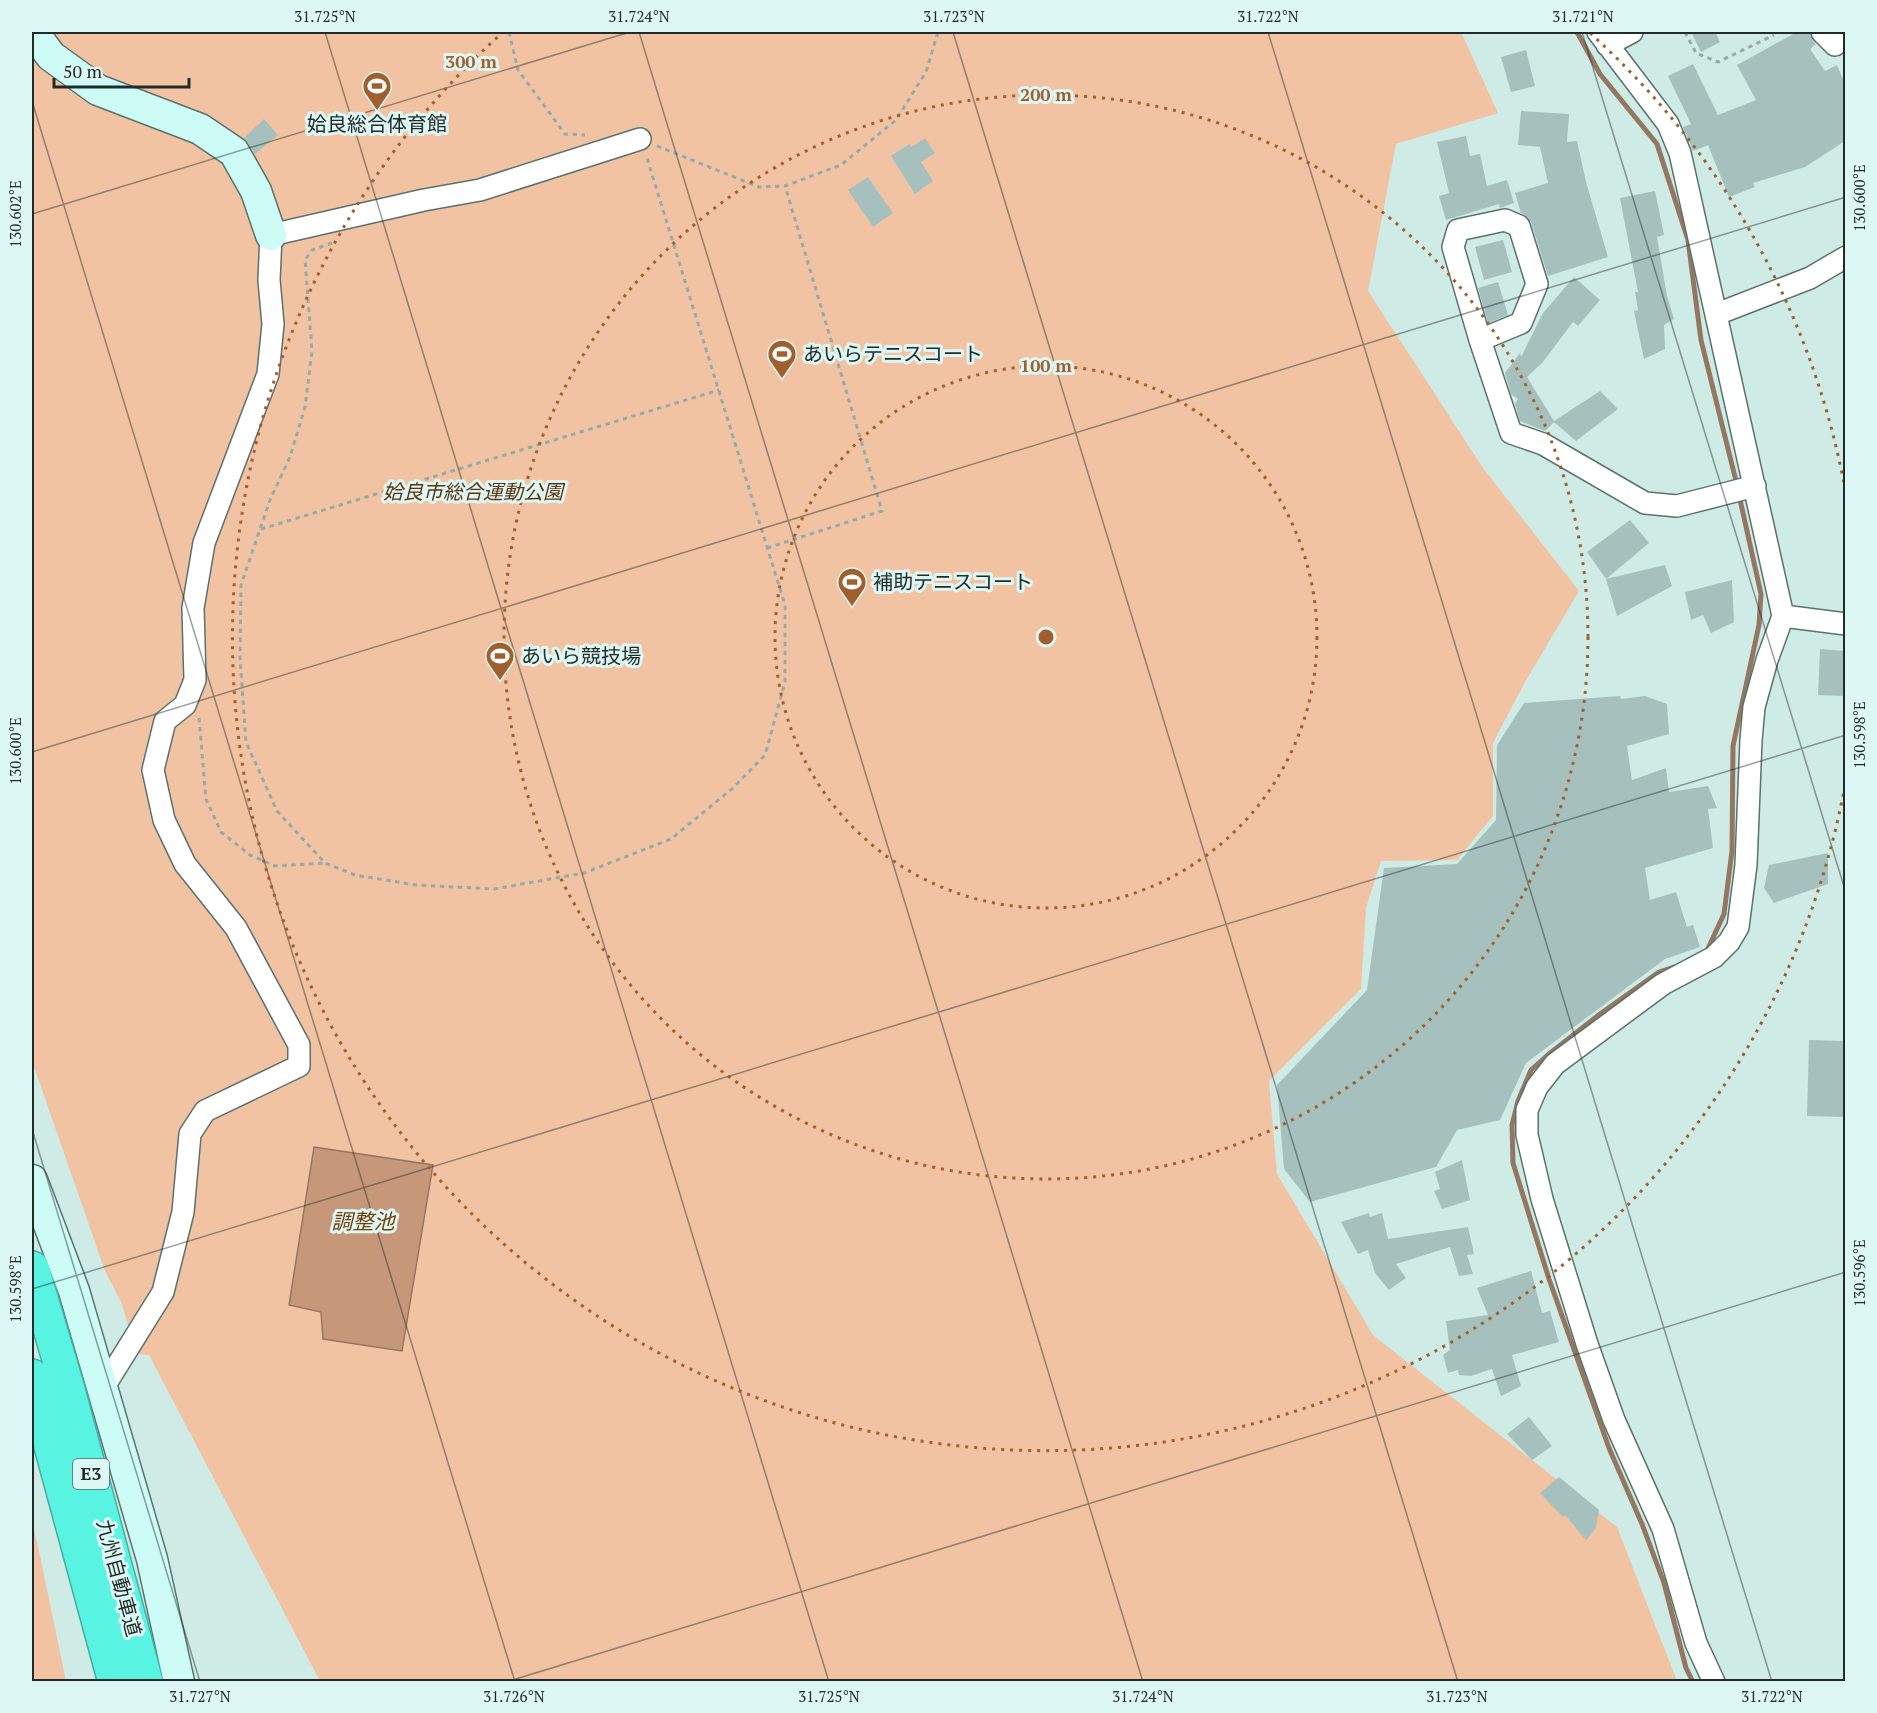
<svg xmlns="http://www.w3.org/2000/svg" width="1877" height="1713" font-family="'PT Serif','Noto Sans JP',serif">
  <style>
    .green { fill: #f2c3a3 }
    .water { fill: #c69879; stroke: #947761; stroke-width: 1.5 }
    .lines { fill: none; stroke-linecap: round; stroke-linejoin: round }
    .stream { stroke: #947761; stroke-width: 5 }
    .building { fill: #a6c1bd }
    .street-casing { stroke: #59726d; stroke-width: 24 }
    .secondary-casing { stroke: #59726d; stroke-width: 33 }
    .highway-casing { stroke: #45aea1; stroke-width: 36 }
    .path { stroke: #95aba7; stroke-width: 3; stroke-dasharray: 4.5 4.5; stroke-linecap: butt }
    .street { stroke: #fff; stroke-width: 21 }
    .secondary { stroke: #cdfcf6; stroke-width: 30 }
    .highway { stroke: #58f4e1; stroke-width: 33 }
    .ticks { fill: none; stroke: #212b29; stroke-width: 1.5; stroke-opacity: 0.45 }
    .ring { fill: none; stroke: #a25f2d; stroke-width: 3; stroke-dasharray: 3 6 }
    .labels { text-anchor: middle; stroke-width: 6; stroke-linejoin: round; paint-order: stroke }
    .shield { fill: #ddf8f4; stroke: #596866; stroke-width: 1.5 }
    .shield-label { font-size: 18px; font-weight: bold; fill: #212b29 }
    .poi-label { font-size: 20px; fill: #212b29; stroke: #ddf8f4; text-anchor: start }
    .park-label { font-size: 20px; font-style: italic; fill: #603310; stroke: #ddf8f4 }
    .street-label { font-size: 20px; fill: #212b29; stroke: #ddf8f4 }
    .water-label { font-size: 21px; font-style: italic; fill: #773d08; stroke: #ddf8f4 }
    .centre { fill: #a25f2d; stroke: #ddf8f4; stroke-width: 3 }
    .ring-label { font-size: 18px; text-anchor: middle; font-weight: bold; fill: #a25f2d; stroke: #ddf8f4; stroke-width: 6; stroke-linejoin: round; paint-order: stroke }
    .neatline { fill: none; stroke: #212b29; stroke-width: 2 }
    .ticks-label { font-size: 15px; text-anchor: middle; fill: #212b29 }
  </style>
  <rect width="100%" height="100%" fill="#cfebe6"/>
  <path class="green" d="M 32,32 L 1461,32 L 1498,113 L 1396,144 L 1368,291 L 1483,468 L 1579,591 L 1524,684 L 1493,743 L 1493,816 L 1457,860 L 1381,861 L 1366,908 L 1361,989 L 1269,1081 L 1277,1174 L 1373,1335 L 1617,1527 L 1677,1681 L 320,1681 L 149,1355 L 137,1354 L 121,1302 L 105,1271 L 32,1061 Z
    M 32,1524 L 38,1546 L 66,1681 L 32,1681 Z"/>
  <path class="water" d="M 314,1147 L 433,1165 L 402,1351 L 323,1339 L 321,1312 L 289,1305 Z"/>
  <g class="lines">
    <path class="stream" d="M 1577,32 L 1600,74 L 1657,144 L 1688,240 L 1701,340 L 1737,485
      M 1705,955 L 1724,914 L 1732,851 L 1733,746 L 1759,625 L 1761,594 L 1739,495
      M 1677,966 L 1659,972 L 1600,1014 L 1549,1054 L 1531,1070 L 1518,1101 L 1512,1125 L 1513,1163 L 1549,1279 L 1609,1448 L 1642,1524 L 1664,1583 L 1686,1668 L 1693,1682"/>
  </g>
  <path class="building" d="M 1691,32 L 1715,32 L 1720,42 L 1701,52 Z
    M 1797,32 L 1810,32 L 1810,36 L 1816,44 L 1810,49 L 1825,71 L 1837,65 L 1845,84 L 1845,141 L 1805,167 L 1753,183 L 1755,187 L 1729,197 L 1708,145 L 1693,151 L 1683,127 L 1691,124 L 1668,76 L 1693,64 L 1718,115 L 1756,100 L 1737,65 Z
    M 1526,50 L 1535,86 L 1511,92 L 1501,57 Z
    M 1521,111 L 1569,114 L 1567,142 L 1577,141 L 1586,182 L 1608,257 L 1548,276 L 1531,222 L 1528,217 L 1521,213 L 1515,193 L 1548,183 L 1540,147 L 1518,145 Z
    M 264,119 L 278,135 L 255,154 L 244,138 Z
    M 1466,136 L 1470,156 L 1480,154 L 1487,186 L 1507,180 L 1514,203 L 1500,208 L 1499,204 L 1446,220 L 1439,196 L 1449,193 L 1437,142 Z
    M 925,138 L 935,153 L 921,162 L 933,181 L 915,194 L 891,156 L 909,144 L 911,147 Z
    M 868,177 L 893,213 L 873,227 L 848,190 Z
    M 1655,191 L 1664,235 L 1657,237 L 1667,296 L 1674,319 L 1664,325 L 1665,349 L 1644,359 L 1634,311 L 1638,310 L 1635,292 L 1638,292 L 1620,198 Z
    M 1503,240 L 1512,272 L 1484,280 L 1475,247 Z
    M 1574,277 L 1600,300 L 1578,326 L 1573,322 L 1543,362 L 1527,377 L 1554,421 L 1600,391 L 1618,409 L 1576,441 L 1554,422 L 1545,431 L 1520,421 L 1515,404 L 1518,399 L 1511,394 L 1505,373 L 1520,353 L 1521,357 L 1543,313 Z
    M 1498,282 L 1508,315 L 1488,323 L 1478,288 Z
    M 1630,520 L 1649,543 L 1606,579 L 1587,552 Z
    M 1665,565 L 1672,586 L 1617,616 L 1606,579 Z
    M 1732,580 L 1734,622 L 1711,633 L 1703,615 L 1691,620 L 1685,592 Z
    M 1820,649 L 1845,651 L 1845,696 L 1818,695 Z
    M 1620,696 L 1621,699 L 1645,696 L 1667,704 L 1669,734 L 1627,746 L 1632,780 L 1666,768 L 1669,792 L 1708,786 L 1717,808 L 1708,809 L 1713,848 L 1645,868 L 1650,900 L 1676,892 L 1687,927 L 1693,925 L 1700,947 L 1665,959 L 1526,1063 L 1500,1120 L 1457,1130 L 1436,1167 L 1310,1202 L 1284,1169 L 1277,1085 L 1367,990 L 1384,868 L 1457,864 L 1496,820 L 1497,745 L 1524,703 Z
    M 1828,853 L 1828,884 L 1774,903 L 1764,888 L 1769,865 Z
    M 1809,1040 L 1845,1041 L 1845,1117 L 1807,1116 Z
    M 1462,1160 L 1470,1200 L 1442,1209 L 1434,1191 L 1440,1189 L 1435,1172 Z
    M 1369,1213 L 1370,1217 L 1382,1213 L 1388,1239 L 1468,1227 L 1474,1254 L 1467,1255 L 1473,1274 L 1459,1276 L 1450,1247 L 1396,1264 L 1406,1278 L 1389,1290 L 1375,1273 L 1368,1250 L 1358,1254 L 1341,1222 Z
    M 1531,1271 L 1542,1313 L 1550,1311 L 1559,1342 L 1512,1355 L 1521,1386 L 1501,1396 L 1492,1369 L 1471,1376 L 1459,1375 L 1458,1370 L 1448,1373 L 1443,1355 L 1450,1350 L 1446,1321 L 1488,1315 L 1477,1288 Z
    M 1529,1417 L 1552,1446 L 1532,1460 L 1507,1434 Z
    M 1559,1477 L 1599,1510 L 1596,1528 L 1586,1540 L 1565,1515 L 1563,1517 L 1540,1493 Z"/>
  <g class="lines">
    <g class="street-casing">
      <path id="street" d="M 1598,32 L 1668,124 L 1680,153 L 1783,616 L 1767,660 L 1754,707 L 1751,740 L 1746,865 L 1738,927 L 1729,942 L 1714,957 L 1663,984 L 1555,1064 L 1537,1087 L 1527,1110 L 1527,1135 L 1542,1199 L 1587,1344 L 1614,1420 L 1663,1529 L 1696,1643 L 1714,1682
        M 1822,32 L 1835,45 L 1846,35
        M 1607,45 L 1632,32
        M 1717,314 L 1810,278 L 1846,257
        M 1480,340 L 1521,323 L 1537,284 L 1519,226 L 1505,220 L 1458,230 L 1453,247 L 1480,340 L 1511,433 L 1543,444 L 1645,503 L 1677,506 L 1755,486
        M 1783,616 L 1846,624
        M 102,1390 L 163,1292 L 183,1212 L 190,1134 L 205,1111 L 299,1066 L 299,1045 L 236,928 L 185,864 L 164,820 L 153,770 L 165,721 L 185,705 L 195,680 L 193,608 L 204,543 L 268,374 L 273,324 L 269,280 L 271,235 L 424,200 L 480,190 L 640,139"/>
    </g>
    <g class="secondary-casing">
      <path id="secondary" d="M 33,32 L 51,56 L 98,90 L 200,129 L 234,152 L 256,191 L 271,235
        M 32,1180 L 74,1291 L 152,1559 L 179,1682"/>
    </g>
    <g class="highway-casing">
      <path id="highway" d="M 32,1268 L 67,1386 L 146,1682
        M 32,1376 L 115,1682"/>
    </g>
    <path class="path" d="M 509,32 L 518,70 L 565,134 L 585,135
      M 1685,32 L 1696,53 L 1718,62 L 1774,35
      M 657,146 L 759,187 L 785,186 L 841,165 L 896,120 L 926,72 L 938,32
      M 1844,223 L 1846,225
      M 332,243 L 312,250 L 305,260 L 312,351 L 305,407 L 290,457 L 270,500 L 241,585 L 240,658 L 246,742 L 277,811 L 325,863 L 355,875 L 416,885 L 494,889 L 584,873 L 671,839 L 733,788 L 765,755 L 785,682 L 785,605 L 646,155
      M 261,529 L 719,390
      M 767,548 L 882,511 L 785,186
      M 199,718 L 206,799 L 221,832 L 250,855 L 275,866 L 325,863"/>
    <use href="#street" class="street"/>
    <use href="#secondary" class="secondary"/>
    <use href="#highway" class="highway"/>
  </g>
  <path class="ticks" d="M 325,32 L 829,1682M 639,32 L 1143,1682M 953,32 L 1458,1682M 1268,32 L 1772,1682M 1582,32 L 1846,893M 32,101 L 515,1682M 32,214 L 630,32M 32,752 L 1846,197M 32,1129 L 200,1682M 32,1289 L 1846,735M 506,1682 L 1846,1272"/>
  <g class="ring">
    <circle cx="1046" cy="637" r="271"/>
    <circle cx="1046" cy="637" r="542"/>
    <path d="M1845 785A813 813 0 1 1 502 33M1590 33A813 813 0 0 1 1845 489"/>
  </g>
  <defs>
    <g id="stadium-pin" transform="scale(1.5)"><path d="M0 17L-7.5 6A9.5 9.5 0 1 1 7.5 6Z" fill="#a25f2d" stroke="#ddf8f4"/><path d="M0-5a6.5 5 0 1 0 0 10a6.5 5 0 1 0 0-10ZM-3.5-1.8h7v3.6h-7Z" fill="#fff"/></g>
  </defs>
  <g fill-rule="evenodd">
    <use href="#stadium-pin" x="377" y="86"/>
    <use href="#stadium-pin" x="782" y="354"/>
    <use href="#stadium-pin" x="852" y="582"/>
    <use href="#stadium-pin" x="500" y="656"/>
  </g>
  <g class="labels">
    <rect class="shield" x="73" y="1459" width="36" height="30" rx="4.5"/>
    <g class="shield-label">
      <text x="91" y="1480">E3</text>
    </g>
    <g class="poi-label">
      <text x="377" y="131" text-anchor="middle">姶良総合体育館</text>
      <text x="803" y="361">あいらテニスコート</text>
      <text x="873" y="589">補助テニスコート</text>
      <text x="521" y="663">あいら競技場</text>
    </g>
    <g class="park-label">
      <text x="473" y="499">姶良市総合運動公園</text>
    </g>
    <g class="street-label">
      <text transform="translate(119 1578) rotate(75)" y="7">九州自動車道</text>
    </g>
    <g class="water-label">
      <text x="363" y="1229">調整池</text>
    </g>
  </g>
  <circle cx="1046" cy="637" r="9" class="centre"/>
  <g class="ring-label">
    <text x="471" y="68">300 m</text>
    <text x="1046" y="101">200 m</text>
    <text x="1046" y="372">100 m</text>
  </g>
  <rect width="1877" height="1713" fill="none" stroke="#ddf8f4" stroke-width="66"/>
  <path d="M54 78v9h135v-9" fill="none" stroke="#212b29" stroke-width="3"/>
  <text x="63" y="78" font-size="18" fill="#212b29" stroke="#ddf8f4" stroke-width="4.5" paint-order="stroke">50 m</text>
  <rect x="33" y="33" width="1811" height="1647" class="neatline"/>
  <g class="ticks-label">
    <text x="325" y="22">31.725°N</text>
    <text x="639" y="22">31.724°N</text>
    <text x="954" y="22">31.723°N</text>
    <text x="1268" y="22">31.722°N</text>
    <text x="1583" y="22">31.721°N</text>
    <text transform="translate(1860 198) rotate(-90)" y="5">130.600°E</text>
    <text transform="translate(16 214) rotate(-90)" y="5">130.602°E</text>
    <text transform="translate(1860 735) rotate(-90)" y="5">130.598°E</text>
    <text transform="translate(16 751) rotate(-90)" y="5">130.600°E</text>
    <text transform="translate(1860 1273) rotate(-90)" y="5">130.596°E</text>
    <text transform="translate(16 1289) rotate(-90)" y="5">130.598°E</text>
    <text x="200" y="1702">31.727°N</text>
    <text x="514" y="1702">31.726°N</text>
    <text x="829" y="1702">31.725°N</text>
    <text x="1143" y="1702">31.724°N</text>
    <text x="1457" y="1702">31.723°N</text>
    <text x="1772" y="1702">31.722°N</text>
  </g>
</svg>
